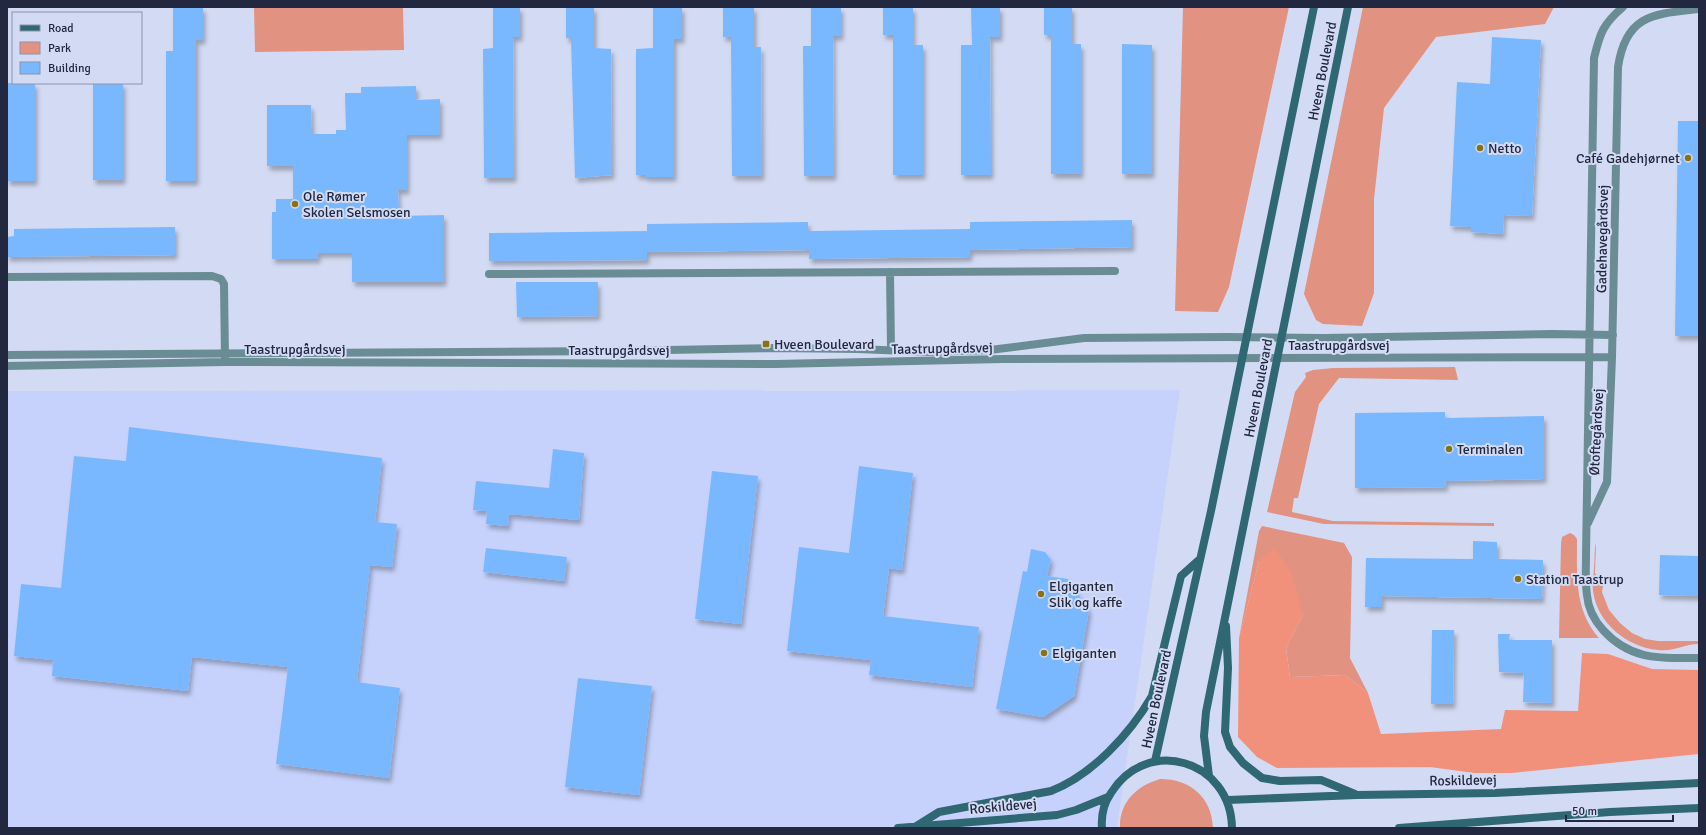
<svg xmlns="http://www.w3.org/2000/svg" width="1706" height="835" font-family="Signika,sans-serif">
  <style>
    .built { fill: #c6d2fc }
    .green { fill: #e19281 }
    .forest { fill: #f1917c }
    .building { fill: #79b8ff; filter: url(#shadow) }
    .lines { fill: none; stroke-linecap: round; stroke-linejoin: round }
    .street { stroke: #6a8d95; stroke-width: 8 }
    .secondary { stroke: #2f6773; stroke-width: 8 }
    .poi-dot { fill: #8a7113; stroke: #d3dbf4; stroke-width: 1.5 }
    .labels { text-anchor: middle; stroke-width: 4; stroke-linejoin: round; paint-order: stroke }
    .street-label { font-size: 14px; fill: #222840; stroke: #d3dbf4 }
    .poi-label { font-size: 14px; fill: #222840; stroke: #d3dbf4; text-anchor: start }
  </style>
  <defs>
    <filter id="shadow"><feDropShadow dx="2.5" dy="4.5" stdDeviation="2" flood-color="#0004"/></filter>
  </defs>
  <rect width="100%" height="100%" fill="#d3dbf4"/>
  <path class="built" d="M 1180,390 L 1117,828 L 7,828 L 7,391 Z"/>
  <path class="green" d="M 254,7 L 403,7 L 404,50 L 255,52 Z
    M 1183,7 L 1289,7 L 1229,287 L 1218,312 L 1175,311 Z
    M 1363,7 L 1554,7 L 1545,24 L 1436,37 L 1384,108 L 1374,199 L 1374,293 L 1362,326 L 1323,324 L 1316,320 L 1304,294 Z
    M 1455,367 L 1458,380 L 1339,378 L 1319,404 L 1298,498 L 1294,498 L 1292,512 L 1333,521 L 1482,523 L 1494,523 L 1494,526 L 1324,524 L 1267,512 L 1295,392 L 1306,377 L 1305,373 L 1313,370 L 1333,368 Z
    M 1262,526 L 1344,543 L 1352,557 L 1350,658 L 1368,693 L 1345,675 L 1290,677 L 1286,648 L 1303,615 L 1259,561 L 1239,638 L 1259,531 Z
    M 1570,533 L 1574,535 L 1577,539 C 1577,575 1574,610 1599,638 L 1559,638 L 1561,543 L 1562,537 Z
    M 1596,543 L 1595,573 L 1603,586 L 1602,592 L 1609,610 L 1620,623 L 1632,633 L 1645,639 L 1658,641 L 1699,641 L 1699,644 C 1683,644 1675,652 1658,650 C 1627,647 1597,623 1593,591 C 1592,583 1594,575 1594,567 C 1595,559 1594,549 1596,543 Z
    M 1160,779 C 1190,779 1212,797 1213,828 L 1120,828 C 1119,803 1136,786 1160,779 Z"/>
  <path class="forest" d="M 1275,548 L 1292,574 L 1303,615 L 1286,648 L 1290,677 L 1345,675 L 1368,693 L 1381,734 L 1501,729 L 1505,710 L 1578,711 L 1582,653 L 1608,654 L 1652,669 L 1699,670 L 1699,754 L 1512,773 L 1474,773 L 1430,767 L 1277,768 L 1257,757 L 1238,737 L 1239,638 L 1259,561 Z"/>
  <path class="building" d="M 173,7 L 203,7 L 203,40 L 196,40 L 196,181 L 166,181 L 166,51 L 173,51 Z
    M 493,7 L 520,7 L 520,37 L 513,37 L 514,178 L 484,178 L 483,49 L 493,48 Z
    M 566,7 L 594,7 L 594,48 L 611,49 L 612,175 L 575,178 L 571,38 L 566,38 Z
    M 653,7 L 682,7 L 682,39 L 674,39 L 674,177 L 645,177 L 645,175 L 636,175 L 636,49 L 653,48 Z
    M 723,7 L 754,7 L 754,47 L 761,47 L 762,176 L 732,176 L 731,37 L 723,37 Z
    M 811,7 L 841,7 L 841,36 L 833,36 L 834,176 L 804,176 L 803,46 L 811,46 Z
    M 883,7 L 913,7 L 913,45 L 923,45 L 923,175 L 893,175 L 893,35 L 883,35 Z
    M 971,7 L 1000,7 L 1000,37 L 990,37 L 991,175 L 961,175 L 961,45 L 972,45 Z
    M 1044,7 L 1072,7 L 1072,44 L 1081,44 L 1081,174 L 1051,174 L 1051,35 L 1044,35 Z
    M 1492,37 L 1541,40 L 1532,216 L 1504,215 L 1503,234 L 1471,232 L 1471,227 L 1450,226 L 1457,82 L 1490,84 Z
    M 1122,44 L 1152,45 L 1152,174 L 1122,174 Z
    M 7,83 L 35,83 L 35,181 L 7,181 Z
    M 93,83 L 123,83 L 123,180 L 93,180 Z
    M 416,86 L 416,100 L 440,99 L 440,135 L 407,135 L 407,190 L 398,190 L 399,216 L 444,215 L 444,282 L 352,282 L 352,253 L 318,253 L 318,259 L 272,259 L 272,212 L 276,212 L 276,199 L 293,199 L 293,166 L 267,166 L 267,105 L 311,105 L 312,134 L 336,134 L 336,130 L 346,130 L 345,93 L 361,93 L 361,87 Z
    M 1678,121 L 1699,121 L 1699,336 L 1675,336 Z
    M 1132,220 L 1132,247 L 970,250 L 970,257 L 809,259 L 809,250 L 647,252 L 647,260 L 489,261 L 489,233 L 647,231 L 647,224 L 808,222 L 808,231 L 970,229 L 970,222 Z
    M 175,227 L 175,255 L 7,257 L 7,237 L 14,236 L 14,229 Z
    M 516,282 L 598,282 L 598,316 L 517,317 Z
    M 1445,412 L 1445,418 L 1544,416 L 1544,479 L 1445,481 L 1446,487 L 1355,488 L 1355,413 Z
    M 129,427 L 382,458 L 375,522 L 397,524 L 392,567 L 370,565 L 357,682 L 400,688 L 389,778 L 276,764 L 288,667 L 192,657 L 188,691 L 52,676 L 53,660 L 14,656 L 21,584 L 61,588 L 74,456 L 126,461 Z
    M 553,449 L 584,453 L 579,520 L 509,514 L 508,526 L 486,524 L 487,511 L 473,510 L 476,481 L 549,488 Z
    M 859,466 L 913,473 L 902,570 L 889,568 L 883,616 L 979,627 L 972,687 L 869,675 L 871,660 L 787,651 L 799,547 L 849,553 Z
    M 712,471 L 758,476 L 741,624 L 695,619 Z
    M 1473,541 L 1497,542 L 1497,559 L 1543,560 L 1542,599 L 1382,596 L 1382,607 L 1365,607 L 1366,558 L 1473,559 Z
    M 486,548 L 567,557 L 564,581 L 483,572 Z
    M 1031,549 L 1045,552 L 1051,560 L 1047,576 L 1068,579 L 1089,610 L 1074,696 L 1043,717 L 996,709 L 1023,571 L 1027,572 Z
    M 1660,555 L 1699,556 L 1699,596 L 1659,595 Z
    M 1432,630 L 1454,630 L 1453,704 L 1431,704 Z
    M 1498,634 L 1510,634 L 1509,640 L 1552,640 L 1552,703 L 1523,702 L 1524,673 L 1499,672 Z
    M 578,678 L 652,686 L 639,795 L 565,787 Z"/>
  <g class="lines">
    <path class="street" d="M 1623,7 C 1603,24 1600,33 1594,58 L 1586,555 C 1586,569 1585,582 1587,595 C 1588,609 1595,621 1603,630 C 1631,661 1661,658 1699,658
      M 890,272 L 891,350
      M 489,274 L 1115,271
      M 7,277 L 212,276 L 221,279 L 224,284 L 225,359
      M 7,355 L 611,351 L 774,348 L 858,349 L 930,352 L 990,350 L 1084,338 L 1226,337 L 1324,338 L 1552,334 L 1613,335
      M 7,366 L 225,362 L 776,364 L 1003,359 L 1612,357
      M 1588,523 L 1607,482 L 1612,357 L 1618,67 C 1626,14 1654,14 1699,9"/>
    <path class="secondary" d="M 1226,626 L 1228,668 L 1225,732 L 1230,747 L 1243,763 L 1262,778 L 1280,781 L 1321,780 L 1355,794
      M 1155,761 L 1211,511 L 1314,7
      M 1209,776 L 1204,736 L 1206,712 L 1348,7
      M 1228,800 L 1357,795 L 1494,793 L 1699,783
      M 915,827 L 939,812 L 1051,791 C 1092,775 1130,734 1152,696 L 1181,576 L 1200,559
      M 898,828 L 1057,815 L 1076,810 L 1108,797
      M 1102,828 C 1101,816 1104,803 1111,793 C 1147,735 1231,760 1232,828
      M 1399,828 L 1610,812 L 1699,808"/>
  </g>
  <g class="poi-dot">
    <circle cx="1480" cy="148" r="4"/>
    <circle cx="1688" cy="158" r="4"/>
    <circle cx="295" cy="204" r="4"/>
    <rect x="762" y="340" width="8" height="8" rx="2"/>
    <circle cx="1449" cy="449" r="4"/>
    <circle cx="1518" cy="579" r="4"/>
    <circle cx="1041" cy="594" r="4"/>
    <circle cx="1044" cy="653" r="4"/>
  </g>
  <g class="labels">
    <g class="street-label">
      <text transform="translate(1322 71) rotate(-79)" y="5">Hveen Boulevard</text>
      <text transform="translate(1602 239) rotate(-89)" y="5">Gadehavegårdsvej</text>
      <text x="1339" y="350">Taastrupgårdsvej</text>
      <text transform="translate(942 348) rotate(-1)" y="5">Taastrupgårdsvej</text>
      <text x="295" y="354">Taastrupgårdsvej</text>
      <text x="619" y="355">Taastrupgårdsvej</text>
      <text transform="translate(1258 388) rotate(-79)" y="5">Hveen Boulevard</text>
      <text transform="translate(1596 432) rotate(-87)" y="5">Øtoftegårdsvej</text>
      <text transform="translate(1156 699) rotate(-78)" y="5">Hveen Boulevard</text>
      <text transform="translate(1463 780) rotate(-1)" y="5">Roskildevej</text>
      <text transform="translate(1003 806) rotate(-5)" y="5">Roskildevej</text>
    </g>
    <g class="poi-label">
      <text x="1488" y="153">Netto</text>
      <text x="1680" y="163" text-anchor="end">Café Gadehjørnet</text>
      <text x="303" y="201">Ole Rømer<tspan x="303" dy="16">Skolen Selsmosen</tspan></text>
      <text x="774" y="349">Hveen Boulevard</text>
      <text x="1457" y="454">Terminalen</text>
      <text x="1526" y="584">Station Taastrup</text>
      <text x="1049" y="591">Elgiganten<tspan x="1049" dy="16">Slik og kaffe</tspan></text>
      <text x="1052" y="658">Elgiganten</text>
    </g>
  </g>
  <rect width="1706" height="835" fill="none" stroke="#222840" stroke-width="16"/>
  <rect x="12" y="12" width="130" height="72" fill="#d3dbf4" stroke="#8c93ac"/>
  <rect x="20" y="25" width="20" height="6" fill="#2f6773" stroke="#8c93ac"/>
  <text x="48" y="32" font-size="12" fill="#222840">Road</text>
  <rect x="20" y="42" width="20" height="12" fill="#e19281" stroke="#8c93ac"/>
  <text x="48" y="52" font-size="12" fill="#222840">Park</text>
  <rect x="20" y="62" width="20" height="12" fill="#79b8ff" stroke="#8c93ac"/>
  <text x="48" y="72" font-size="12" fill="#222840">Building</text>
  <path d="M1566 815v6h107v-6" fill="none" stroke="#222840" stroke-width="2"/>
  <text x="1572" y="815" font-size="12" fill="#222840" stroke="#d3dbf4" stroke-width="3" paint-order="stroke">50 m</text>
</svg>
